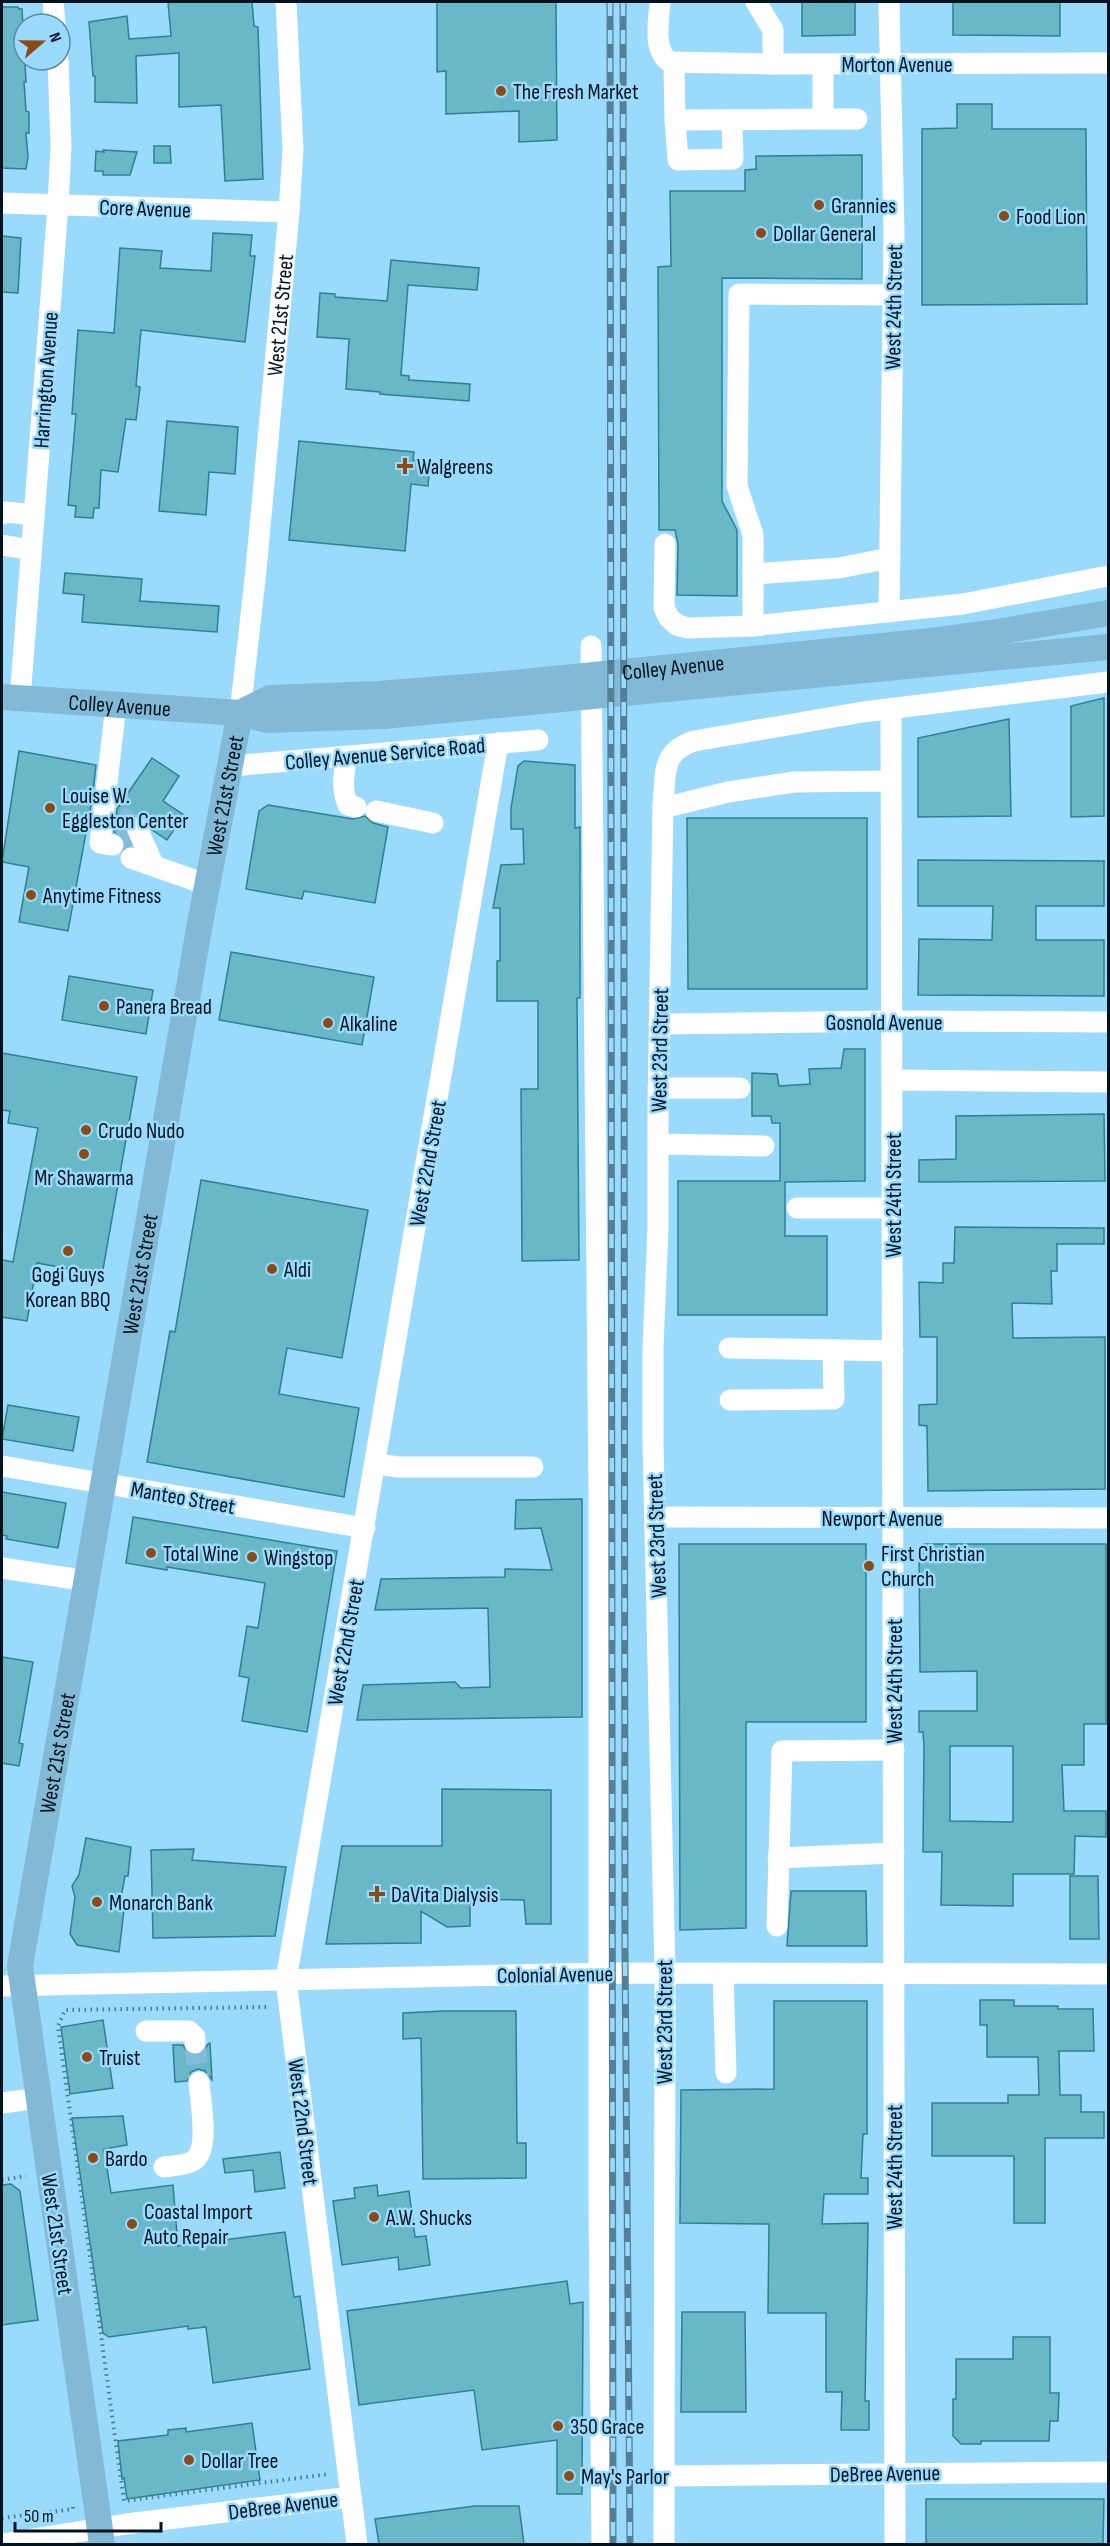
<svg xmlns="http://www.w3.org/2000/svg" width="1110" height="2546" font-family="'Sofia Sans Condensed',sans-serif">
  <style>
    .building { fill: #68b8c8; stroke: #2d8190; stroke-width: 1.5; fill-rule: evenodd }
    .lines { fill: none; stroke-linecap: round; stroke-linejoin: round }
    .minor-tunnel { stroke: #82bcdc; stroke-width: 21; stroke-dasharray: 21 10; stroke-linecap: butt }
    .path { stroke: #4d788f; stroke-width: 4; stroke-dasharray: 1.5 4.5; stroke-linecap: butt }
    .minor { stroke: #fff; stroke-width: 21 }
    .major { stroke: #82bad5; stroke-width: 26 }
    .rail-casing { stroke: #537f97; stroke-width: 7 }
    .rail { stroke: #99dafd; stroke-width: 4.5; stroke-dasharray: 14; stroke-linecap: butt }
    .poi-dot { fill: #8c4a19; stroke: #99dafd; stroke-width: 2 }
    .labels { text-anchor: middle; stroke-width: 5; stroke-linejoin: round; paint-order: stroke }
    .street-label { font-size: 22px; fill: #00131f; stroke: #99dafd }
    .poi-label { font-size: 22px; fill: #00131f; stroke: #99dafd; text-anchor: start }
  </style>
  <rect width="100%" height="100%" fill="#99dafd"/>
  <path class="building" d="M 168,2 L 252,2 L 254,26 L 258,27 L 263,179 L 225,181 L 221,105 L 179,107 L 179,53 L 136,56 L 137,103 L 95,102 L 95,76 L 93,76 L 89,22 L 127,16 L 129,39 L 171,36 Z
    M 437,2 L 556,2 L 557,140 L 519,142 L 519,111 L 446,114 L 446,71 L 437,72 Z
    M 802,2 L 855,2 L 855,35 L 802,36 Z
    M 953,2 L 1060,2 L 1060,36 L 953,35 Z
    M 2,7 L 18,7 L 19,9 L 22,9 L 26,82 L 24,82 L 26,111 L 29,112 L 29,133 L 26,133 L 28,157 L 26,169 L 2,168 Z
    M 957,104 L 992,104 L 992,129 L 1086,129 L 1087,304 L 922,305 L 922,129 L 957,128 Z
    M 154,146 L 170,146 L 171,163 L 154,163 Z
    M 103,150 L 137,152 L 130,175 L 103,175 L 103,171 L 95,171 L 96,151 L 104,152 Z
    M 862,155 L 862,279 L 722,278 L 722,501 L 737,530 L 737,596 L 677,595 L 678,544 L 675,530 L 659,530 L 658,267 L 671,266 L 670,191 L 745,191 L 745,170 L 756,169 L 756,156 Z
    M 213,233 L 252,235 L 250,256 L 255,256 L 245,342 L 141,330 L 136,386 L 140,387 L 136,420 L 126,419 L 118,472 L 101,470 L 99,508 L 94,508 L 93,518 L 75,517 L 76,506 L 68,505 L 76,414 L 72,414 L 78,330 L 114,333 L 120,248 L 162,251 L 160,268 L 211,271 Z
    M 2,236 L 21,238 L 18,293 L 2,292 Z
    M 391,260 L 479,268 L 477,290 L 408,285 L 401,375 L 409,376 L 409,380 L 470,384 L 469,401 L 380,394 L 380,392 L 346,389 L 349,339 L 317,337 L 320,293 L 335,294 L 335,297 L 387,301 Z
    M 167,421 L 238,427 L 235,474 L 209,472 L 206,515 L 159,511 Z
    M 299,441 L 414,452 L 413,460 L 430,461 L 428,486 L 411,484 L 405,551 L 289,540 Z
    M 65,573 L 142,579 L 140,601 L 219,606 L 217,632 L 82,622 L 84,595 L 63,593 Z
    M 1104,698 L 1104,816 L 1071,817 L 1071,706 Z
    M 1009,719 L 1011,816 L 918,817 L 918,738 Z
    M 19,751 L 96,765 L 92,800 L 68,931 L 19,922 L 29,867 L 2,862 Z
    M 152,758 L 179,776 L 163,801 L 184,815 L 167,840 L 152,830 L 144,817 L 131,817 L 124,826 L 131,846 L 126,847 L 121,835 L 114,832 L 117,809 Z
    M 524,761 L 575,765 L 575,828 L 580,827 L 580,998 L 577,998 L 579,1260 L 522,1261 L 521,1089 L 538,1089 L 538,1001 L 497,1001 L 497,961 L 500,961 L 500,908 L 493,908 L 501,865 L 524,864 L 523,829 L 511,829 L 511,808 L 518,766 Z
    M 268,805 L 353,819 L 365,816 L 373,823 L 388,827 L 375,903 L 304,891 L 302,899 L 246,889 L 259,811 Z
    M 687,818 L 867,818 L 867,989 L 688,989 Z
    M 918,860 L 1104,861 L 1104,906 L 1036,906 L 1036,940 L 1104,940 L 1104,996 L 918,995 L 919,939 L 992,940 L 993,906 L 918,906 Z
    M 231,952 L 374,977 L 362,1045 L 219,1020 Z
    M 69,976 L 153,990 L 146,1034 L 62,1020 Z
    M 844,1049 L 865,1049 L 865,1181 L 785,1182 L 785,1236 L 827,1236 L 827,1315 L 678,1315 L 678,1181 L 780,1181 L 780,1123 L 772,1123 L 771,1116 L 752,1116 L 752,1073 L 777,1074 L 779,1086 L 810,1084 L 809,1069 L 841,1068 Z
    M 2,1053 L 137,1077 L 102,1275 L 37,1263 L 27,1321 L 2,1317 L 2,1260 L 13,1262 L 38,1128 L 8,1123 L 10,1111 L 2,1110 Z
    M 1104,1114 L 1105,1181 L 919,1182 L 919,1160 L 956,1159 L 956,1116 Z
    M 201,1180 L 368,1210 L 342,1358 L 287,1348 L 279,1394 L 359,1408 L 344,1497 L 147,1462 L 170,1331 L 175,1332 Z
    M 955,1227 L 1104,1228 L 1104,1244 L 1057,1244 L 1057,1271 L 1051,1271 L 1052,1304 L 1012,1303 L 1013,1338 L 1105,1337 L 1105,1489 L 928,1491 L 927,1426 L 919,1425 L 919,1405 L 937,1404 L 937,1337 L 920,1337 L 919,1282 L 943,1283 L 943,1263 L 954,1263 Z
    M 8,1405 L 79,1417 L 73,1451 L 2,1439 Z
    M 2,1492 L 66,1503 L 58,1548 L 6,1539 L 7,1536 L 2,1535 Z
    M 582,1499 L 582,1717 L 357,1720 L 363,1685 L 455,1682 L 461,1688 L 490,1687 L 488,1608 L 375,1610 L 381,1579 L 505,1577 L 505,1569 L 552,1570 L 541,1528 L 515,1529 L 516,1500 Z
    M 133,1517 L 337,1551 L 307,1732 L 242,1721 L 249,1678 L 239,1676 L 247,1626 L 258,1628 L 265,1583 L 167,1567 L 167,1570 L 126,1563 Z
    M 679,1544 L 866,1544 L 866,1722 L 746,1722 L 746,1928 L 680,1930 Z
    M 924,1544 L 1106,1544 L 1106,1724 L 1084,1724 L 1084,1765 L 1062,1765 L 1064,1811 L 1106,1811 L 1106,1837 L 1075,1836 L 1074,1874 L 1013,1874 L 1013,1906 L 941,1905 L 942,1852 L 923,1852 L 924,1746 L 923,1732 L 919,1732 L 919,1711 L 977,1711 L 977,1671 L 920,1672 L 919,1548 ZM 950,1746 L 1013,1746 L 1013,1822 L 950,1821 Z
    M 2,1657 L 33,1662 L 19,1743 L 23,1744 L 19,1766 L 2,1763 Z
    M 442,1789 L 551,1790 L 551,1924 L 526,1924 L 524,1900 L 470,1899 L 470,1926 L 447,1927 L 421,1911 L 421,1943 L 326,1944 L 342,1846 L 442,1846 Z
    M 86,1838 L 131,1847 L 128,1876 L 125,1876 L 119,1909 L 124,1910 L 119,1952 L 77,1945 L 70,1934 L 75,1897 L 72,1886 L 79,1875 Z
    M 194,1849 L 192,1860 L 286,1867 L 275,1936 L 153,1938 L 151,1850 Z
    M 1070,1876 L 1098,1876 L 1099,1939 L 1070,1939 Z
    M 791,1891 L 866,1891 L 867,1946 L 787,1946 Z
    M 980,2000 L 1014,2000 L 1014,2006 L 1058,2006 L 1058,2009 L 1093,2009 L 1094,2051 L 1059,2051 L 1060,2095 L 1081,2095 L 1081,2112 L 1104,2112 L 1104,2138 L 1045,2138 L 1045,2223 L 1014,2223 L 1014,2156 L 932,2156 L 932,2103 L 1008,2103 L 1008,2095 L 1039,2095 L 1038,2057 L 987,2057 L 987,2025 L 980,2025 Z
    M 774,2001 L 867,2001 L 867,2134 L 863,2134 L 861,2178 L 868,2178 L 868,2194 L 824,2194 L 822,2224 L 868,2223 L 865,2401 L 869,2401 L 869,2430 L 841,2430 L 842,2392 L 826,2392 L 826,2313 L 768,2313 L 769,2224 L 680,2223 L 681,2090 L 774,2089 Z
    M 444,2011 L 516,2011 L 517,2143 L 526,2143 L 526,2178 L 423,2179 L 421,2038 L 403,2039 L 403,2013 Z
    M 103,2020 L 113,2088 L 70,2094 L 61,2027 Z
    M 210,2043 L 212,2080 L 205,2071 L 198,2069 L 191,2072 L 187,2081 L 175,2082 L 173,2045 L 183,2045 L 188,2054 L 196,2056 L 202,2054 L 208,2044 Z
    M 123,2116 L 127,2145 L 104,2149 L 111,2193 L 173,2185 L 178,2246 L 285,2232 L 294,2297 L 300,2296 L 310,2369 L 213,2383 L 206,2327 L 188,2329 L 188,2326 L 109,2337 L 103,2333 L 72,2118 Z
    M 280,2152 L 285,2188 L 255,2192 L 253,2170 L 225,2173 L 223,2159 Z
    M 11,2184 L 20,2191 L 38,2320 L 2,2325 L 2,2185 Z
    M 377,2185 L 378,2196 L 409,2191 L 415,2237 L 426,2236 L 430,2265 L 399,2270 L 398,2257 L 342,2265 L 333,2201 L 355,2198 L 354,2188 Z
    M 567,2281 L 570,2304 L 583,2302 L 582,2494 L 557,2494 L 557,2440 L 482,2450 L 474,2390 L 359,2405 L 347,2311 Z
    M 682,2312 L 745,2312 L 746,2412 L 681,2412 Z
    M 1013,2337 L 1050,2337 L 1050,2393 L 1059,2393 L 1058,2421 L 1050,2421 L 1049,2441 L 981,2441 L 981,2444 L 961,2444 L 953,2436 L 953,2399 L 956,2399 L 956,2359 L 1013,2359 Z
    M 252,2423 L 260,2480 L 127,2499 L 124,2478 L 122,2479 L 118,2441 L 168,2435 L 168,2430 L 186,2428 L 186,2432 Z
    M 926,2499 L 1104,2499 L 1103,2544 L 926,2544 Z
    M 475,2506 L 519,2506 L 524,2544 L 379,2544 L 375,2519 Z"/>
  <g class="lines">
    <path class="minor-tunnel" d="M 119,815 L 137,828
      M 115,834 L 133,847
      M 195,2043 L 199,2082"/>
    <path class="path" d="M 266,2007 L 65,2010 L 58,2026 L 124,2501 L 329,2474
      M 2,2180 L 26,2176
      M 2,2518 L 73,2509 L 73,2505"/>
    <g class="minor">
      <path d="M 53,2 L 55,24"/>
      <path d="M 660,2 C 659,20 652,51 670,62 L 773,64 L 1108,63"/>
      <path d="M 756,2 L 773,30 L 773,64"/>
      <path d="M 889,2 L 894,232 L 889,612"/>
      <path d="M 674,62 L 675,120 L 823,119"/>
      <path d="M 823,64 L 823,119 L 857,119"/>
      <path d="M 675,120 L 678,160 L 733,159 L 732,120"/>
      <path d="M 2,203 L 289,212"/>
      <path d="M 2,514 L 6,512 L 34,515"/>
      <path d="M 665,544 L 664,608 L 669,618 L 677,625 L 688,628 L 753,626 L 963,604 L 1108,576"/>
      <path d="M 2,545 L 31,550"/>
      <path d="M 753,574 L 839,568 L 890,558"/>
      <path d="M 753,626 L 753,535 L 737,486 L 739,294 L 892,295"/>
      <path d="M 591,646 L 599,1494 L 599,2204 L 602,2544"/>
      <path d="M 20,699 L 58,205 L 61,146 L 58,60"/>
      <path d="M 891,709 L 895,2544"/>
      <path id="s1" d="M 240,713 L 256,570 L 289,212 L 293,150 L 286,2"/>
      <path d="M 346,758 C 344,775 341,789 348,805 L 356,807"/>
      <path d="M 231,766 L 538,740"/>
      <path d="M 663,808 L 728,792 L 794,782 L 891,781"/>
      <path d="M 376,811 L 433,823"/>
      <path d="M 137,828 L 153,864"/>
      <path d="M 113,845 L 100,843 L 116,705"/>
      <path d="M 131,858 L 208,885"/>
      <path d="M 659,1024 L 892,1021 L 1108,1022"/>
      <path d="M 892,1080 L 1108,1082"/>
      <path d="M 658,1088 L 740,1088"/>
      <path d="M 658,1144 L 764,1146"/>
      <path d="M 797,1208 L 893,1208"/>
      <path d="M 729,1348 L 893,1351"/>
      <path d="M 730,1400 L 834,1399 L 833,1350"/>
      <path d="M 376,1464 L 399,1467 L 533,1467"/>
      <path d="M 2,1466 L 365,1528"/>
      <path d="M 655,1517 L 1108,1518"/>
      <path d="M 2,1568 L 88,1581"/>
      <path d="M 778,1858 L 894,1853"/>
      <path d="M 777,1926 L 782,1751 L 894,1750"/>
      <path d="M 723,1973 L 726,2073"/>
      <path d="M 2,1986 L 601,1973 L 1108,1974"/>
      <path d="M 146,2031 L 189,2031 L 195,2037 L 195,2043"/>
      <path d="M 2,2103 L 39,2098"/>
      <path d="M 164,2167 C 172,2166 186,2165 193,2161 C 211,2150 200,2100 199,2082"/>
      <path d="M 662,2476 L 1108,2472"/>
      <path d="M 2,2544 L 126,2524 L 351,2497"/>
      <path d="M 357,2544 L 286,1980 L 498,743"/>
      <path d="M 664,2544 L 665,1972 L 653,1442 L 653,1348 L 658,1228 L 658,1107 L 663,804 C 666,773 661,752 694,741 L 863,712 L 1108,682"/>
    </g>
    <g class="major">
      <path id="s2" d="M 2,697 L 240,713 L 267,720 L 383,716 L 1108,647"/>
      <path id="s3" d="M 240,713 L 270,698 L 378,694 L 504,684 L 931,641 L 991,633 L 1108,613"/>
      <path id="s4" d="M 102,2544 L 20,1966 L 200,923 L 240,713"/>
    </g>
    <g class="rail-casing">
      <path id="rail" d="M 610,2 L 613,2544
        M 623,2 L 625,1951 L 630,2544"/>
    </g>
    <use href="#rail" class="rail"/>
  </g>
  <g class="poi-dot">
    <circle cx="501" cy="91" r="6"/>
    <circle cx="819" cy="205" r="6"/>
    <circle cx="1004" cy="216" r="6"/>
    <circle cx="761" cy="233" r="6"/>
    <path d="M402 457h6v6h6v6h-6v6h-6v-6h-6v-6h6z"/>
    <circle cx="50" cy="808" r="6"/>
    <circle cx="31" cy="895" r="6"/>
    <circle cx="104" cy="1006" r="6"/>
    <circle cx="328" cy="1023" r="6"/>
    <circle cx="86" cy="1130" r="6"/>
    <circle cx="84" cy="1154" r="6"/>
    <circle cx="68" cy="1251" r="6"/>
    <circle cx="272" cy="1269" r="6"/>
    <circle cx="151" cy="1553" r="6"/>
    <circle cx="252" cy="1557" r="6"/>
    <circle cx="869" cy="1566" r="6"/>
    <path d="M374 1885h6v6h6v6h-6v6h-6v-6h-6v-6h6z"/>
    <circle cx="97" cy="1902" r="6"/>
    <circle cx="87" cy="2057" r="6"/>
    <circle cx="93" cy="2158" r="6"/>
    <circle cx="374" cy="2217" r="6"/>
    <circle cx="132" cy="2224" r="6"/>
    <circle cx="558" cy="2426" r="6"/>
    <circle cx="189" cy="2460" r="6"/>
    <circle cx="569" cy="2476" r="6"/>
  </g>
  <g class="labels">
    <g class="street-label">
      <text x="897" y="72">Morton Avenue</text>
      <text transform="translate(145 208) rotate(2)" y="8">Core Avenue</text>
      <text transform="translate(893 307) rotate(-89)" y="8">West 24th Street</text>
      <text dy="8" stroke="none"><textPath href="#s1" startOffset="400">West 21st Street</textPath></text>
      <text transform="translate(45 380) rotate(-86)" y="8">Harrington Avenue</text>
      <text dy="8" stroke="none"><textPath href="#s3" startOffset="438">Colley Avenue</textPath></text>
      <text dy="8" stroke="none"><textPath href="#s2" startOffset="118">Colley Avenue</textPath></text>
      <text transform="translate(385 753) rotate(-5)" y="8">Colley Avenue Service Road</text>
      <text dy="8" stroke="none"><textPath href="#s4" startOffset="1772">West 21st Street</textPath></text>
      <text x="884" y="1030">Gosnold Avenue</text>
      <text transform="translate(659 1050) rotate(-89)" y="8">West 23rd Street</text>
      <text transform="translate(427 1163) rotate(-80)" y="8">West 22nd Street</text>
      <text transform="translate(893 1195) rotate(-90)" y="8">West 24th Street</text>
      <text dy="8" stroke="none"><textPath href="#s4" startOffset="1286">West 21st Street</textPath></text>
      <text transform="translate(183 1497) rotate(10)" y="8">Manteo Street</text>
      <text x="882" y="1526">Newport Avenue</text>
      <text transform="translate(656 1536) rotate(-92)" y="8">West 23rd Street</text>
      <text transform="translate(345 1642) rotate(-80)" y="8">West 22nd Street</text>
      <text transform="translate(894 1681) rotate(-90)" y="8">West 24th Street</text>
      <text dy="8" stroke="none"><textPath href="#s4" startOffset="800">West 21st Street</textPath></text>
      <text transform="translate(555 1974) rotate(-1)" y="8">Colonial Avenue</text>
      <text transform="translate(664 2022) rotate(-90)" y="8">West 23rd Street</text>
      <text transform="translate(304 2122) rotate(83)" y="8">West 22nd Street</text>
      <text transform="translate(894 2167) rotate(-90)" y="8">West 24th Street</text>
      <text transform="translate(58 2234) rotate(82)" y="8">West 21st Street</text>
      <text transform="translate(885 2473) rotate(-1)" y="8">DeBree Avenue</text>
      <text transform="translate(283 2505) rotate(-7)" y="8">DeBree Avenue</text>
    </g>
    <g class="poi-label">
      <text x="513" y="99">The Fresh Market</text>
      <text x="831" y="213">Grannies</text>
      <text x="1016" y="224">Food Lion</text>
      <text x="773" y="241">Dollar General</text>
      <text x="417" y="474">Walgreens</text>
      <text x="62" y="803">Louise W.<tspan x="62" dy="25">Eggleston Center</tspan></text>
      <text x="43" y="903">Anytime Fitness</text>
      <text x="116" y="1014">Panera Bread</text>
      <text x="340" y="1031">Alkaline</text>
      <text x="98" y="1138">Crudo Nudo</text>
      <text x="84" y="1185" text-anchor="middle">Mr Shawarma</text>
      <text x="284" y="1277">Aldi</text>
      <text x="68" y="1282" text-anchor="middle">Gogi Guys<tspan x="68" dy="25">Korean BBQ</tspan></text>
      <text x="163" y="1561">Total Wine</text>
      <text x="881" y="1561">First Christian<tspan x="881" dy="25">Church</tspan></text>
      <text x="264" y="1565">Wingstop</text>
      <text x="391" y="1902">DaVita Dialysis</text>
      <text x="109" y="1910">Monarch Bank</text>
      <text x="99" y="2065">Truist</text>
      <text x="105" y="2166">Bardo</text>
      <text x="144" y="2219">Coastal Import<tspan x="144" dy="25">Auto Repair</tspan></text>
      <text x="386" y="2225">A.W. Shucks</text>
      <text x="570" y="2434">350 Grace</text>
      <text x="201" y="2468">Dollar Tree</text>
      <text x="581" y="2484">May's Parlor</text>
    </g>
  </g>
  <rect width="1110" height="2546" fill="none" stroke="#00131f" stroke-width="6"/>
  <g transform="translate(42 42) rotate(70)"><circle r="28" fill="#99dafd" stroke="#5c8aa4" stroke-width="1.5"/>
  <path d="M0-4.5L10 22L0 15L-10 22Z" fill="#8c4a19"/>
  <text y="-9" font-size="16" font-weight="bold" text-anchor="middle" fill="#00131f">N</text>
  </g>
  <path d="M15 2522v9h146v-9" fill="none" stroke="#00131f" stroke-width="3"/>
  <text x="24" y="2522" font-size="18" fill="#00131f" stroke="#99dafd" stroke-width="4.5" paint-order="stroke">50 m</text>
</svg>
